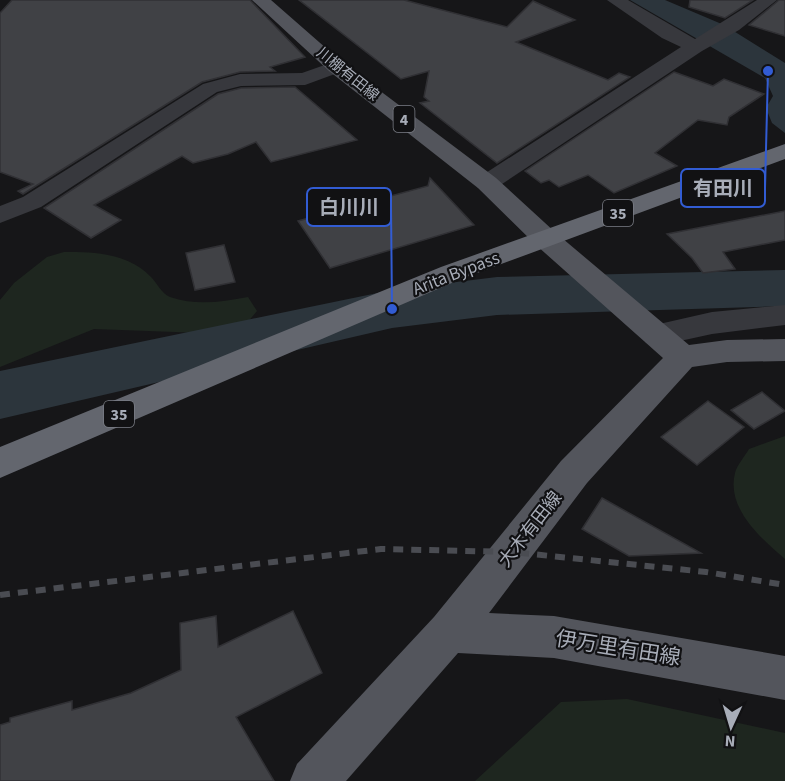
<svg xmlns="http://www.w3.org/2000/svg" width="785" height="781" font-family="'Source Sans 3','Noto Sans JP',sans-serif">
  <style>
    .green { fill: #1e261f }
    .water { fill: #2c353c }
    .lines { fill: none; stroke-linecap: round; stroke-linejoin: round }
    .river { fill: #2c353c; fill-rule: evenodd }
    .building { fill: #404145; stroke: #303034; stroke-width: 1.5 }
    .minor { fill: #37383d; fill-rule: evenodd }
    .major { fill: #53555c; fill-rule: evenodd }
    .highway { fill: #63666e; fill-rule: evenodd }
    .rail { stroke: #4a4c52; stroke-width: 6; stroke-dasharray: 10 8; stroke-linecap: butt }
    .labels { text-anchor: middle; stroke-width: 4.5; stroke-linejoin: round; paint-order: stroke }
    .far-street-label { font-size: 15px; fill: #a8adb8; stroke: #111113 }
    .shield { fill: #111113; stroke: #7b7e86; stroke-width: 1.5 }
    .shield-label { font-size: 16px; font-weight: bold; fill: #a8adb8 }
    .street-label { font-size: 18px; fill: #a8adb8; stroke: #111113 }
    .near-street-label { font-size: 21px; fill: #a8adb8; stroke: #111113 }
    .leader { fill: none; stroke: #325cd3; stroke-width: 2 }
    .callout-dot { fill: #325cd3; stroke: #111113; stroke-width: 2 }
    .callout { fill: #111113; stroke: #325cd3; stroke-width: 2 }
    .callout-label { font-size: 20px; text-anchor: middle; font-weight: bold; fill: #a8adb8 }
  </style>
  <rect width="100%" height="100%" fill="#161618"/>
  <path class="green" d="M 64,252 C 95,252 128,253 151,277 C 157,283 162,294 170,297 C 197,306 221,302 248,297 L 257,311 L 246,324 L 202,333 L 94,329 L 0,367 L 0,300 L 14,283 L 47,257 Z
    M 785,436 L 785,559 C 762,539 726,509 735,473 C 737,465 745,456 749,449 Z
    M 627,699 L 785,733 L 785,781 L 475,781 L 561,702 Z"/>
  <path class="water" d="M 630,0 L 665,0 L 724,25 L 785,63 L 785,133 L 772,123 L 766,108 L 773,96 L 765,78 Z"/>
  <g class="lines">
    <path class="river" d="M 785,270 L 785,306 L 497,315 L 392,328 L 0,419 L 0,371 L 392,290 L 497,277 Z"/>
  </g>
  <path class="building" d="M 12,0 L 250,0 L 305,57 L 270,67 L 275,71 L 240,72 L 202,82 L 23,194 L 18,191 L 33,184 L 0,172 L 0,13 Z
    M 299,0 L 404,0 L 507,27 L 533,1 L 575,20 L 516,42 L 608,80 L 619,73 L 630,77 L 497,163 L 420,103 L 429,101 L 424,97 L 429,71 L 401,79 Z
    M 690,0 L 753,0 L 725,18 L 689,7 Z
    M 779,0 L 785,0 L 785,36 L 749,25 Z
    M 674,72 L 713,86 L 724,79 L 764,94 L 729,117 L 727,125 L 698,120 L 655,153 L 677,166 L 614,193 L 588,175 L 559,187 L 549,180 L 541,183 L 525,171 Z
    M 295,87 L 357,140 L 271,162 L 256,142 L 228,154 L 193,163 L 182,156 L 94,205 L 121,220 L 91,238 L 44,208 L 218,94 L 241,88 Z
    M 430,178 L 474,225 L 330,268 L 298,221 L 428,186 Z
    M 785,211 L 785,240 L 723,252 L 735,269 L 703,273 L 692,258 L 667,234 Z
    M 224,245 L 235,282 L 195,290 L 186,253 Z
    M 762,392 L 785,411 L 754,429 L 731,410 Z
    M 708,401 L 744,427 L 697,465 L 661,437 Z
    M 602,498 L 701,553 L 629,556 L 582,529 Z
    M 293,611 L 322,673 L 236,717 L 274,781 L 0,781 L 0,725 L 10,722 L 10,718 L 72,701 L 72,710 L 131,693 L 181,670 L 180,623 L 216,616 L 218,647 Z"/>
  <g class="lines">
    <path class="minor" d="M 607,0 L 628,0 L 695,39 L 757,0 L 777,0 L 739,30 L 702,51 L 496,188 L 487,190 L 478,188 L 475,183 L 478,178 L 681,47 L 662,38 Z
      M 336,61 L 343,63 L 346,67 L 343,71 L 305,85 L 241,86 L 217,92 L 41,207 L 0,223 L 0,206 L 23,197 L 203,84 L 240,74 L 302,73 Z
      M 785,305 L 785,325 L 712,334 L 657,346 L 646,343 L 642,335 L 646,327 L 712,312 Z"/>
    <path class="major" d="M 252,0 L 271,0 L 343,63 L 496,178 L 556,233 L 689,345 L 727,340 L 785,339 L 785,361 L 727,362 L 692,367 L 587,483 L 489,613 L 554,616 L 785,656 L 785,700 L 554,658 L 458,653 L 346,781 L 290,781 L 297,764 L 434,617 L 561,461 L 663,358 L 536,245 L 478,188 L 329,71 Z"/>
    <path class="highway" d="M 785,144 L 785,159 L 461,279 L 0,478 L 0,447 L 441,267 Z"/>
    <path class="rail" d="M 0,595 L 381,549 L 512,552 L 706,572 L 785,585"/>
  </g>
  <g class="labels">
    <g class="far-street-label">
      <text transform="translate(348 74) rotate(39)" y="5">川棚有田線</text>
    </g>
    <g class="shield">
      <rect x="393.5" y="106" width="21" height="26" rx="4.5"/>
      <rect x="603" y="200" width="30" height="26" rx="4.5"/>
      <rect x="104" y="401" width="30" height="26" rx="4.5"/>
    </g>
    <g class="shield-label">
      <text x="404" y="125">4</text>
      <text x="618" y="219">35</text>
      <text x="119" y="420">35</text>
    </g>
    <g class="street-label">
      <text transform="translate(456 273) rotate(-21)" y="6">Arita Bypass</text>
      <text transform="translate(530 529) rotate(-52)" y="6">大木有田線</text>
    </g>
    <g class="near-street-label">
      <text transform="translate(618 648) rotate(9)" y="7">伊万里有田線</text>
    </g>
  </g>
  <path class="leader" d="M768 71L765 188M392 309L391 207"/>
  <g class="callout-dot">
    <circle cx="768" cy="71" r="6"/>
    <circle cx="392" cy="309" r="6"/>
  </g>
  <g class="callout">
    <rect x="681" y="169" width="84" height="38" rx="6"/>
    <rect x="307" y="188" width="84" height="38" rx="6"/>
  </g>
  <g class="callout-label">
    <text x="723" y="195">有田川</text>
    <text x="349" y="214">白川川</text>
  </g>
  <g transform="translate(731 727) rotate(184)" stroke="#111113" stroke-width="4.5" paint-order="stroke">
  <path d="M0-4.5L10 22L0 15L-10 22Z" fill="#a8adb8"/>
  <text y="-9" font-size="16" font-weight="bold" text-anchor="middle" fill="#a8adb8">N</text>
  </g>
</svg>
